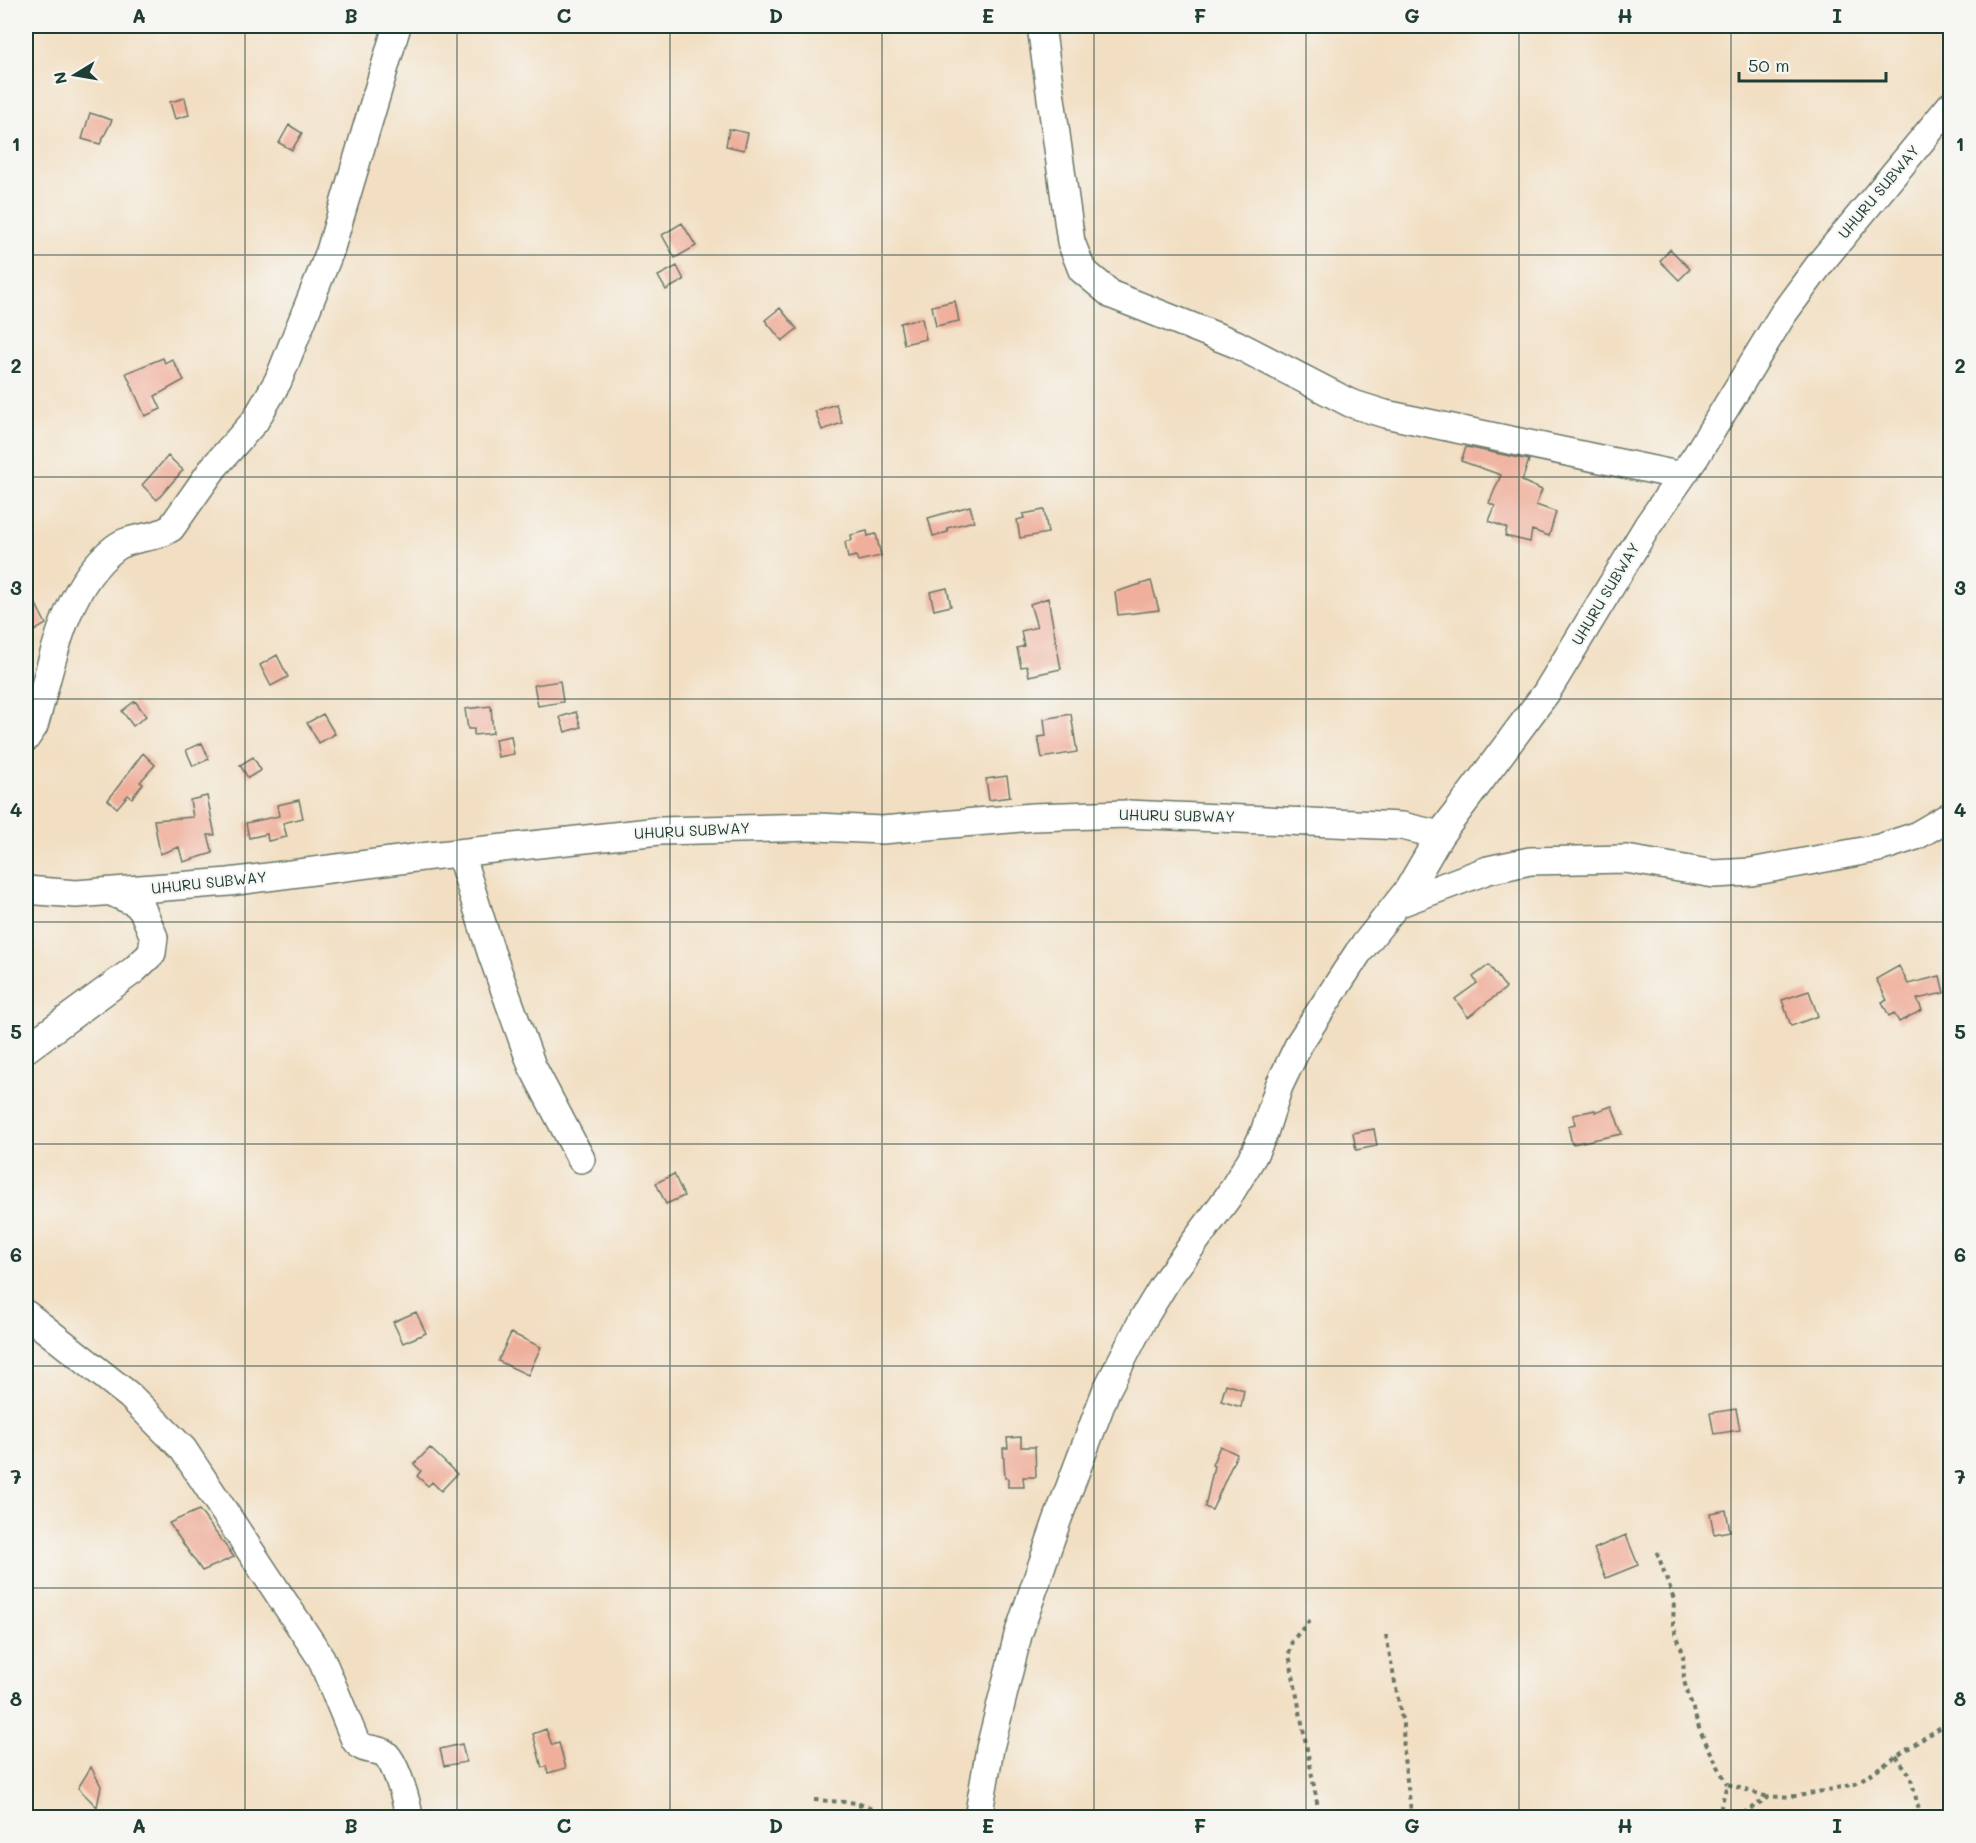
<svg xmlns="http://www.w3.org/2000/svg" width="1976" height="1843" font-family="Mali,sans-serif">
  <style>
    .building { fill: #efaf9b }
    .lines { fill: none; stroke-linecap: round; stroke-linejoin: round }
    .minor-casing { stroke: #697666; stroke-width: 30 }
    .path { stroke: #697666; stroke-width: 4; stroke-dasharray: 4.5 4.5; stroke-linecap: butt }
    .minor { stroke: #fff; stroke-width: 27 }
    .grid { fill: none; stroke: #1f3d34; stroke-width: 1.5; stroke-opacity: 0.55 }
    .labels { text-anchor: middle; stroke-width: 4.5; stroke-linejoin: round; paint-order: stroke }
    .street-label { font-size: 15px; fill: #1f3d34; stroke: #f6f6f2 }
    .neatline { fill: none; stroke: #1f3d34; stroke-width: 2 }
    .grid-label { font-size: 20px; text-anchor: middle; font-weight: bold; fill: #1f3d34 }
  </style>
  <rect width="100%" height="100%" fill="#f6f6f2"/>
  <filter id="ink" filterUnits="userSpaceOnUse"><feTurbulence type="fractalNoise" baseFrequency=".0167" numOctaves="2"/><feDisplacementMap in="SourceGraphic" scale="12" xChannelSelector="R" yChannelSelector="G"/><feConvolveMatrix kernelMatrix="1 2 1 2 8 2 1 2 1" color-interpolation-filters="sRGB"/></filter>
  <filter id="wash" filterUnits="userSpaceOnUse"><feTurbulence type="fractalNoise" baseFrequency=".008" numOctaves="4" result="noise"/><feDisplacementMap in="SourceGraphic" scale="24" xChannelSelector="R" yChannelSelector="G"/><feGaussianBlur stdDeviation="1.35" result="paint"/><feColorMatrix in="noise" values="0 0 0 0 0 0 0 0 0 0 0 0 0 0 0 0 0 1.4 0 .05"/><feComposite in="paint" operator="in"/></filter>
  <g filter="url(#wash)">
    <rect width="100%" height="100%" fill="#f2dfc3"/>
    <g id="blocks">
      <path class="building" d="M 185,98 L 189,115 L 175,119 L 170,102 Z
        M 90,113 L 112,120 L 100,144 L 82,139 Z
        M 289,125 L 302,133 L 292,150 L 279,143 Z
        M 729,129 L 748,133 L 744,150 L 726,146 Z
        M 682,223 L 696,246 L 675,258 L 662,235 Z
        M 1670,249 L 1690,269 L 1679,280 L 1660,261 Z
        M 677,266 L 684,280 L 666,290 L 658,276 Z
        M 955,301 L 959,321 L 936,326 L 932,306 Z
        M 780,308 L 797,329 L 782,341 L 765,320 Z
        M 922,318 L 926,339 L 904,344 L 900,323 Z
        M 163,358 L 165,363 L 172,359 L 184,380 L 155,396 L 161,409 L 145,416 L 126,373 Z
        M 836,404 L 842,423 L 822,430 L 815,411 Z
        M 1466,447 L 1529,460 L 1522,481 L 1542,490 L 1536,505 L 1556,512 L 1549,536 L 1532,530 L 1530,542 L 1505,536 L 1507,528 L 1489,521 L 1495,506 L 1489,503 L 1501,475 L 1461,461 Z
        M 168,456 L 183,470 L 157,500 L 142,485 Z
        M 970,506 L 974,521 L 947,528 L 948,532 L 933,536 L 928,518 Z
        M 1044,510 L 1048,533 L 1020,538 L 1017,520 L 1024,518 L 1023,514 Z
        M 867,531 L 868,536 L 876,534 L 881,556 L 858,561 L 856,556 L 848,558 L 845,542 L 852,540 L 851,535 Z
        M 1151,581 L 1159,610 L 1118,615 L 1115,592 Z
        M 26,585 L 46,624 L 26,636 Z
        M 947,588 L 951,606 L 934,610 L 930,592 Z
        M 1048,598 L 1061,669 L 1029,676 L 1027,666 L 1021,667 L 1017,648 L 1024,646 L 1021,631 L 1037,627 L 1030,604 Z
        M 277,655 L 288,677 L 271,686 L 260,665 Z
        M 560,681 L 563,702 L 538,706 L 534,685 Z
        M 135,701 L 146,716 L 133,726 L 122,711 Z
        M 491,706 L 493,733 L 474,735 L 474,729 L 468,729 L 465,709 Z
        M 576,712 L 581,727 L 565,732 L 560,717 Z
        M 323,714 L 335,734 L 319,743 L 307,723 Z
        M 1071,714 L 1077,752 L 1042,758 L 1038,737 L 1046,736 L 1044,719 Z
        M 511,736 L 514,754 L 498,757 L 495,739 Z
        M 202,743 L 209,759 L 193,766 L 186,750 Z
        M 143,753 L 155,765 L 140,782 L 143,784 L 132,798 L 128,795 L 117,808 L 108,800 Z
        M 253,757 L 261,770 L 248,778 L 240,765 Z
        M 1007,776 L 1010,797 L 989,800 L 986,779 Z
        M 207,796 L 215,835 L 208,835 L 213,853 L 183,862 L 179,847 L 160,854 L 154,820 L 193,817 L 190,800 Z
        M 299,800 L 303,818 L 283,823 L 287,837 L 268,841 L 267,834 L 249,838 L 246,823 L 279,816 L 277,805 Z
        M 1489,965 L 1506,988 L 1468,1017 L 1455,999 L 1477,983 L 1473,977 Z
        M 1899,966 L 1908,984 L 1940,976 L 1944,993 L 1917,999 L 1922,1010 L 1899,1022 L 1894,1013 L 1889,1016 L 1882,1002 L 1887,1000 L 1876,979 Z
        M 1809,991 L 1818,1016 L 1791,1026 L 1782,1000 Z
        M 1612,1106 L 1622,1134 L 1572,1144 L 1568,1126 L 1575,1124 L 1573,1115 L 1595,1110 L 1595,1112 Z
        M 1374,1129 L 1377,1146 L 1356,1150 L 1353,1133 Z
        M 674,1174 L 684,1196 L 666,1204 L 656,1183 Z
        M 416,1312 L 426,1333 L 403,1343 L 393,1322 Z
        M 511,1333 L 541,1347 L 528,1375 L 498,1361 Z
        M 1226,1384 L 1244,1390 L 1241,1407 L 1221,1401 Z
        M 1736,1409 L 1740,1430 L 1714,1434 L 1710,1413 Z
        M 1021,1437 L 1021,1447 L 1035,1447 L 1036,1477 L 1023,1477 L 1024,1487 L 1008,1487 L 1008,1478 L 1005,1478 L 1003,1448 L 1008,1448 L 1007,1438 Z
        M 1220,1446 L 1237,1454 L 1212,1510 L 1205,1507 L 1214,1466 L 1212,1465 Z
        M 430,1448 L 457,1474 L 441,1491 L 432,1482 L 428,1486 L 417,1476 L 421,1471 L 414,1464 Z
        M 199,1510 L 234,1557 L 202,1571 L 169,1523 Z
        M 1726,1510 L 1730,1531 L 1714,1534 L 1710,1513 Z
        M 1626,1535 L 1638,1565 L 1606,1578 L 1594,1549 Z
        M 546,1729 L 552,1745 L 559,1743 L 566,1768 L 548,1773 L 546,1766 L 542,1768 L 533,1734 Z
        M 462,1744 L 466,1762 L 444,1766 L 440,1749 Z
        M 91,1767 L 101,1786 L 97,1807 L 78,1788 Z"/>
    </g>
  </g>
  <g filter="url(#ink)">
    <use href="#blocks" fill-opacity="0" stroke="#697666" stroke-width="1.5"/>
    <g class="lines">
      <g class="minor-casing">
        <path id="minor" d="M 1041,26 L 1071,242 L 1082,270 L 1112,295 L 1236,344 L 1350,403 L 1385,414 L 1682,476
          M 26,738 L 34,726 C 52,666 62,589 115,548 C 132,535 154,540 171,528 L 214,467 L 255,421 L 278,381 L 330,251 L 397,26
          M 460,853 L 491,952 L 532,1066 L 581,1159
          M 26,890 L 76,894 L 229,882 L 430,856 L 659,831 L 817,827 L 882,830 L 1033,817 L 1127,814 L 1402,826 L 1440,835
          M 1397,904 L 1488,870 L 1530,861 L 1626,859 L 1714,874 L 1751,872 L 1879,848 L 1916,836 L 1950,816
          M 26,1049 L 134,970 L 152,953 L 154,937 L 143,911 L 136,903 L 111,892
          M 26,1314 L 130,1396 L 183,1449 L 321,1658 L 355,1740 C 363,1752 373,1747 384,1753 C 395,1759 408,1805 409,1818
          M 978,1818 L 990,1748 L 1018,1635 L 1057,1521 L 1106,1391 L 1143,1319 L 1168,1278 L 1228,1197 L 1253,1156 L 1264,1133 L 1279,1086 L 1300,1042 L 1358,953 L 1408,890 L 1440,835 L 1546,693 L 1648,525 L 1696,456 L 1783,314 L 1822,261 L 1950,106"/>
      </g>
      <path class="path" d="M 1657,1552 L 1674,1600 L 1673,1625 L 1683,1653 L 1684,1681 L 1700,1731 L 1727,1784
        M 1310,1620 L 1292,1641 L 1289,1654 L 1320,1818
        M 1386,1635 L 1403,1725 L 1404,1758 L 1412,1818
        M 1896,1756 L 1910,1775 L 1921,1818
        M 814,1800 L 860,1803 L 888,1818
        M 860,1803 L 860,1818
        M 1718,1818 L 1727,1784 L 1768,1797
        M 1735,1818 L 1769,1797 L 1799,1796 L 1855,1784 L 1950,1721"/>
      <use href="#minor" class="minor"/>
    </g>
  </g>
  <path class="grid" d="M 245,26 L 245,1818M 457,26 L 457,1818M 670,26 L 670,1818M 882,26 L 882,1818M 1094,26 L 1094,1818M 1306,26 L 1306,1818M 1519,26 L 1519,1818M 1731,26 L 1731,1818M 26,255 L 1950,255M 26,477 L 1950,477M 26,699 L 1950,699M 26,922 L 1950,922M 26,1144 L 1950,1144M 26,1366 L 1950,1366M 26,1588 L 1950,1588"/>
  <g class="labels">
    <g class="street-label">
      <text transform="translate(1879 192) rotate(-50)" y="5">UHURU SUBWAY</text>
      <text transform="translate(1606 594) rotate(-59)" y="5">UHURU SUBWAY</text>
      <text transform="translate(1177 816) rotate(1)" y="5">UHURU SUBWAY</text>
      <text transform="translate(692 831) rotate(-3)" y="5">UHURU SUBWAY</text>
      <text transform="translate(209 883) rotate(-6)" y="5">UHURU SUBWAY</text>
    </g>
  </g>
  <rect width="1976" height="1843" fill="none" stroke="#f6f6f2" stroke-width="66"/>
  <g transform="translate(75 75) rotate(259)" stroke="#f6f6f2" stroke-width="4.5" paint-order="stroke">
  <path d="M0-4.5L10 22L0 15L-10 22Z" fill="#1f3d34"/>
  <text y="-9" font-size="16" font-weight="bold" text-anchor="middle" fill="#1f3d34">N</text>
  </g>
  <path d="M1739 72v9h147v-9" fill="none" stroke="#1f3d34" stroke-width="3"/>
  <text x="1748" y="72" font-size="18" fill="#1f3d34" stroke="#f6f6f2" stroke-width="4.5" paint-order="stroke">50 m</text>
  <rect x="33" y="33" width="1910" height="1777" class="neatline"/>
  <g class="grid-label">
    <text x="139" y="23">A</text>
    <text x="351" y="23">B</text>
    <text x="564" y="23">C</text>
    <text x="776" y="23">D</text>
    <text x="988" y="23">E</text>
    <text x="1200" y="23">F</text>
    <text x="1412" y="23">G</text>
    <text x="1625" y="23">H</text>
    <text x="1837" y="23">I</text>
    <text x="16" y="151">1</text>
    <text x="1960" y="151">1</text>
    <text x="16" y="373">2</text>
    <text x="1960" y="373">2</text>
    <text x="16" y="595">3</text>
    <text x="1960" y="595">3</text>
    <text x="16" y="817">4</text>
    <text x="1960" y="817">4</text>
    <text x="16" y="1039">5</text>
    <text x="1960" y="1039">5</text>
    <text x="16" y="1262">6</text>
    <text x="1960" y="1262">6</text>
    <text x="16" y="1484">7</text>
    <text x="1960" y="1484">7</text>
    <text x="16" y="1706">8</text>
    <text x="1960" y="1706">8</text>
    <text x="139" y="1833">A</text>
    <text x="351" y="1833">B</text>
    <text x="564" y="1833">C</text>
    <text x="776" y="1833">D</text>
    <text x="988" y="1833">E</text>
    <text x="1200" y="1833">F</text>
    <text x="1412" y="1833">G</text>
    <text x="1625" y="1833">H</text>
    <text x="1837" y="1833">I</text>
  </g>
</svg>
